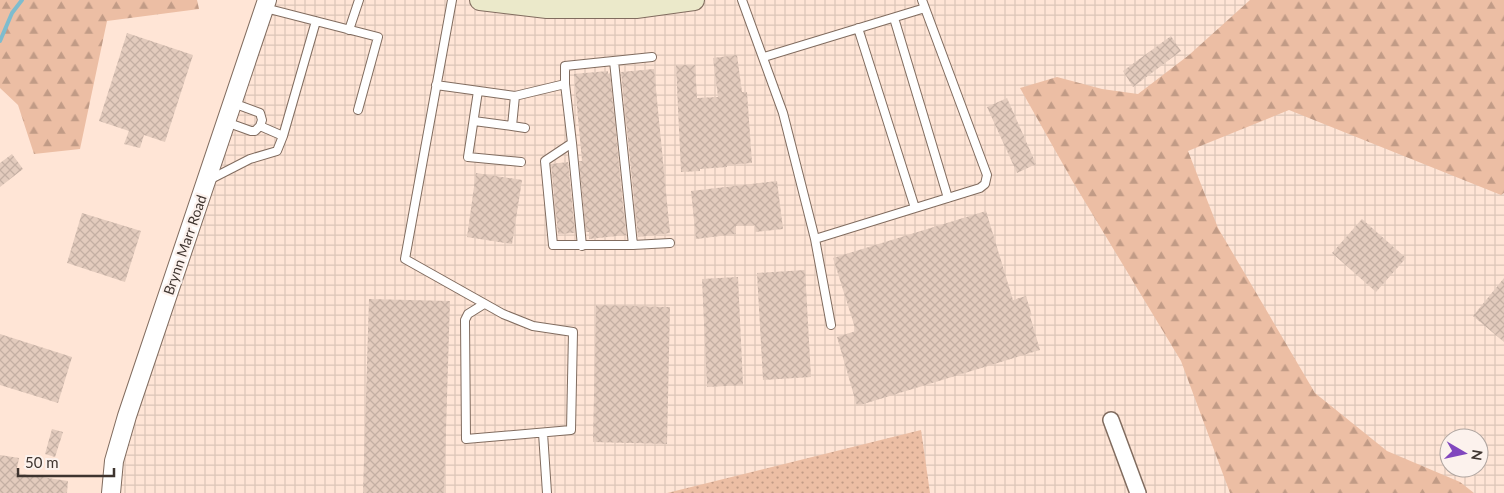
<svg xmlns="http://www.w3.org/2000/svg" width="1504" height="493" font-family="Lato,sans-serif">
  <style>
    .built { fill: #ffe5d6 }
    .industrial { fill: url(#industrial-grid); fill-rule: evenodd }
    .grass { fill: url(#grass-dots) }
    .forest { fill: url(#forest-firs) }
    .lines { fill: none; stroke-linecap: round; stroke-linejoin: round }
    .stream { stroke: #7ebcce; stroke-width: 4 }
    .building { fill: url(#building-cross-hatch) }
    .service-casing { stroke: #816c5f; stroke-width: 10 }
    .minor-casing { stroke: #816c5f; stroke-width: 18 }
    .tertiary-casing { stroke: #816c5f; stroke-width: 20 }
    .secondary-casing { stroke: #816c5f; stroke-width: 22 }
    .service { stroke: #fff; stroke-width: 8 }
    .minor { stroke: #fff; stroke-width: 15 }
    .tertiary { stroke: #fff; stroke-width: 18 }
    .secondary { stroke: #ebe9ca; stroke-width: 20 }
    .labels { text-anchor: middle; stroke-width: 4.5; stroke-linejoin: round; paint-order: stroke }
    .street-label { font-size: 14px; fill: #3e342f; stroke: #fcf2ed }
  </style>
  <defs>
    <pattern id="industrial-grid" width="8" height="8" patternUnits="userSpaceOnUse" patternTransform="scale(1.25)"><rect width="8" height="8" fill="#ffe5d6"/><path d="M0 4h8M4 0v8" fill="none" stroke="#dcc5b8"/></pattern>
    <pattern id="grass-dots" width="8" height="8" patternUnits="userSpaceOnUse" patternTransform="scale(1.25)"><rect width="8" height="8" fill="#ecbea4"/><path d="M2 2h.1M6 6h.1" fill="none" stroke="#c19b86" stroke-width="1.8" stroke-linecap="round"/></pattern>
    <pattern id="forest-firs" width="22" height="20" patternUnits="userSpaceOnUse" patternTransform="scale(1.25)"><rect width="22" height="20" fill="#ecbea4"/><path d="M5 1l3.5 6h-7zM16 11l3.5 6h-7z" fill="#c19b86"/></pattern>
    <pattern id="building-cross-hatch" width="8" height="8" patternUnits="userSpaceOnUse" patternTransform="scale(1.25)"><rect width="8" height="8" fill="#e3cbbd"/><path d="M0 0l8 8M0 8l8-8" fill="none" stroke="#c4afa3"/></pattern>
  </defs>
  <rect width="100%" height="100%" fill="#fcf2ed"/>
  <path class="built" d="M 0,0 L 267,0 L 111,493 L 0,493 Z"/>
  <path class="industrial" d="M 268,0 L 1504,0 L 1504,493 L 111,493 ZM 1449,438 L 1479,438 L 1479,468 L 1449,468 Z"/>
  <path class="grass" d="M 921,430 L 930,493 L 667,493 Z"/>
  <path class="forest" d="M 0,0 L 197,0 L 199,9 L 107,21 L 80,149 L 34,154 L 18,105 L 0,88 Z
    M 1250,0 L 1504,0 L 1504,193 L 1501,195 L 1289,110 L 1188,151 L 1218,228 L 1315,393 L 1387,451 L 1460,482 L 1474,493 L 1230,493 L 1181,361 L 1073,182 L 1020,88 L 1057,77 L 1102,89 L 1138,94 L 1189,55 Z"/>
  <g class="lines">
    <path class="stream" d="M 0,41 L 12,13 L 22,0"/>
  </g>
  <path class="building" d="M 127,33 L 193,55 L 165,142 L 144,135 L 140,148 L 124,144 L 129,131 L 99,121 Z
    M 1171,36 L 1181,51 L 1133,87 L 1123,71 Z
    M 737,55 L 742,92 L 747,92 L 752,163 L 727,165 L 727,167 L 700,169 L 700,171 L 681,172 L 676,65 L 695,65 L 697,98 L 718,97 L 713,58 Z
    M 654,69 L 670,233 L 638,237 L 621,72 Z
    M 608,71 L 608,74 L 610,73 L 626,235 L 589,239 L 589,232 L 586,232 L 579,161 L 582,161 L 574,74 Z
    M 1007,98 L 1036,164 L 1017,173 L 987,107 Z
    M 12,154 L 23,169 L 0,187 L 0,163 Z
    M 568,162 L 575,233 L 558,234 L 551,164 Z
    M 476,173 L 522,180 L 512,244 L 467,237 Z
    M 777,181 L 783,229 L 755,232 L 755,225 L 736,226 L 736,234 L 696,239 L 691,191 Z
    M 986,211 L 1013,300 L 1026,296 L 1032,316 L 1030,316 L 1040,350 L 857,406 L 837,337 L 856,331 L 833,258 Z
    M 82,213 L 141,231 L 125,282 L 67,263 Z
    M 1362,219 L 1406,258 L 1376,292 L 1332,253 Z
    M 805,270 L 811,377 L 763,380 L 757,273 Z
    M 738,277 L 743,385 L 707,387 L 702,279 Z
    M 1504,278 L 1504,342 L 1473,316 Z
    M 369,299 L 450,301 L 444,493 L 363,493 Z
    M 596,305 L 670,307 L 667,444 L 593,442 Z
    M 0,334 L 72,357 L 58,403 L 0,385 Z
    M 52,429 L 63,432 L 55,457 L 45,454 Z
    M 0,455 L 19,458 L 16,473 L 68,481 L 67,493 L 0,493 Z"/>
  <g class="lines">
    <g class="service-casing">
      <path id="service" d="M 452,0 L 405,259 L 503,314 L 533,326 L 573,332 L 571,430 L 466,439 L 465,320 L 468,314 L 484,304
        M 742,0 L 783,113 L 815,239 L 831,325
        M 265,8 L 378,37 L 358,110
        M 894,18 L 948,198
        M 858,28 L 915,208
        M 349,30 L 359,0
        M 764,57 L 925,8
        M 614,61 L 633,245 L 670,243
        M 565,84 L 572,143 L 545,161 L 553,245 L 633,245
        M 436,85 L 515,96 L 565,84 L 565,66 L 652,57
        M 478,91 L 468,157 L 521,162
        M 515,96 L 512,126 L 525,128
        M 233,103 L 260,113 L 262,120 L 260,126 L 283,136
        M 474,121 L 512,126
        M 226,122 L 251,131 L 255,131 L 260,126
        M 572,143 L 582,246
        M 209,180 L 250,159 L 277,151 L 283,136 L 316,21
        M 815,239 L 980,188 L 985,184 L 987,175 L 922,0
        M 543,433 L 547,493"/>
    </g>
    <g class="minor-casing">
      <path id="minor" d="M 1111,420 L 1138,493"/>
    </g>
    <g class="tertiary-casing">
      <path id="tertiary" d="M 111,493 L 114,461 L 127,416 L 267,0"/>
    </g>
    <g class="secondary-casing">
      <path id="secondary" d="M 480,0 L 547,8 L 636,8 L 694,0"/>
    </g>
    <use href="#service" class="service"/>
    <use href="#minor" class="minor"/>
    <use href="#tertiary" class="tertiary"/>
    <use href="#secondary" class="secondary"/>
  </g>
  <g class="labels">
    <g class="street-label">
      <text transform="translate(185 245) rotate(-71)" y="5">Brynn Marr Road</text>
    </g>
  </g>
  <g transform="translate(1464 453) rotate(99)"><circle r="24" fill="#fcf2ed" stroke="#b0a6a1"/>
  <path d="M0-4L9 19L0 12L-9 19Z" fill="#8147be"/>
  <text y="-8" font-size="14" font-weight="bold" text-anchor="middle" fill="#3e342f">N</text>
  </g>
  <path d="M18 468v8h96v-8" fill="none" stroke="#3e342f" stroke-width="2.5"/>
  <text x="25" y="468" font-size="15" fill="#3e342f" stroke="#fcf2ed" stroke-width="4" paint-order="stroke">50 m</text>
</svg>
